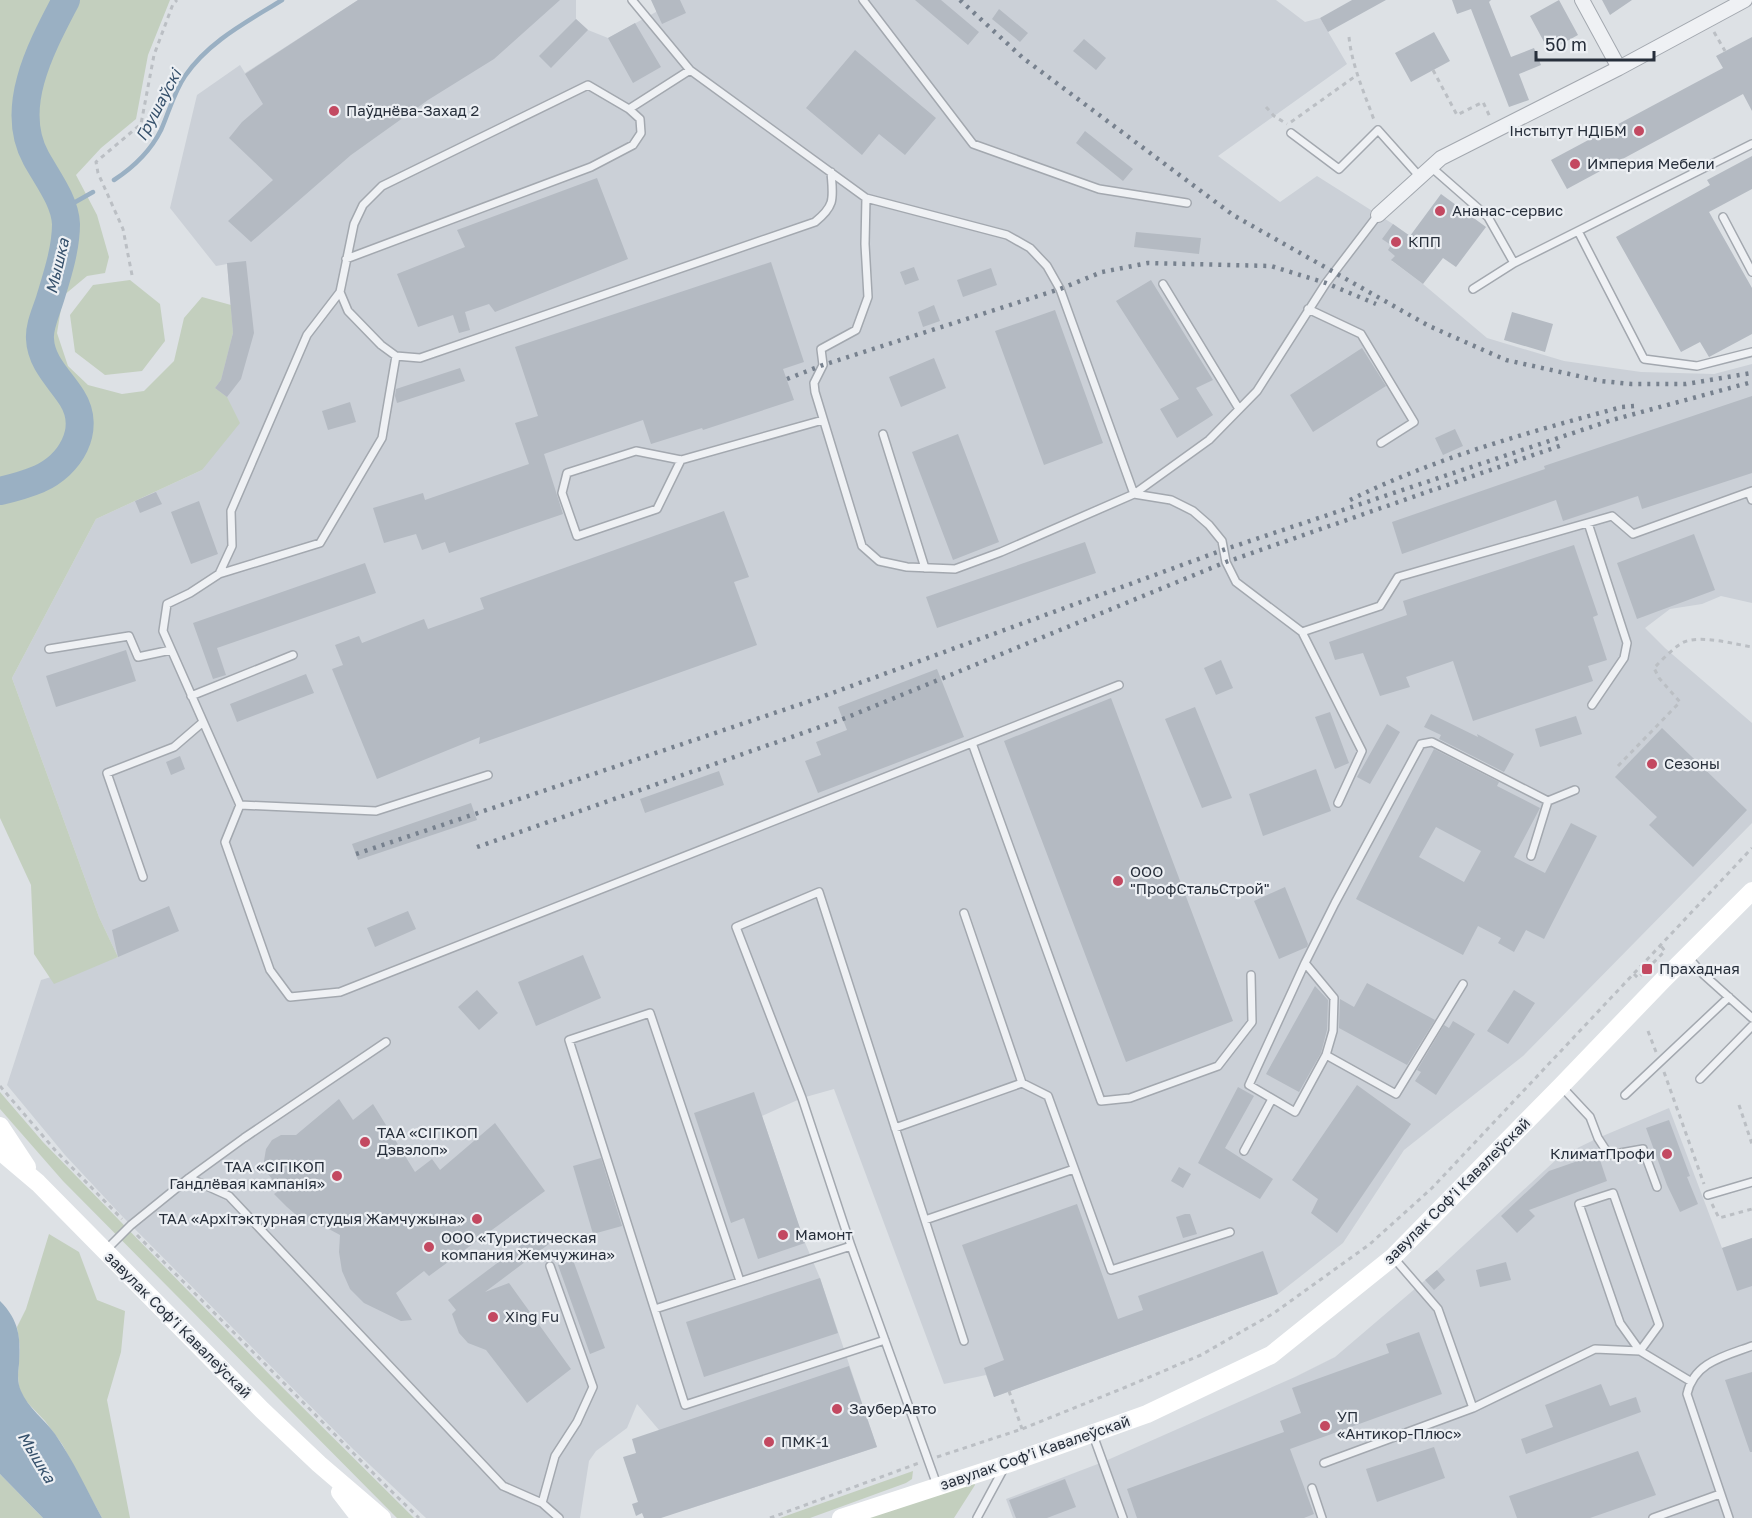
<svg xmlns="http://www.w3.org/2000/svg" width="1752" height="1518" font-family="'Golos Text',sans-serif">
  <style>
    .built { fill: #cbd0d7 }
    .green { fill: #c3cfbe }
    .water { fill: #9ab0c3 }
    .lines { fill: none; stroke-linecap: round; stroke-linejoin: round }
    .stream { stroke: #9ab0c3; stroke-width: 4.5 }
    .river { stroke: #9ab0c3; stroke-width: 28 }
    .building { fill: #b4bac2; fill-rule: evenodd }
    .lane-casing { stroke: #a3a8af; stroke-width: 10 }
    .street-casing { stroke: #a3a8af; stroke-width: 16 }
    .path { stroke: #bbbfc4; stroke-width: 3; stroke-dasharray: 4.5 4.5; stroke-linecap: butt }
    .lane { stroke: #eff1f4; stroke-width: 7 }
    .street { stroke: #eff1f4; stroke-width: 14 }
    .secondary { stroke: #fff; stroke-width: 18 }
    .rail { stroke: #77818e; stroke-width: 4.5; stroke-dasharray: 3 6; stroke-linecap: butt }
    .poi-dot { fill: #c34961; stroke: #eceff3; stroke-width: 2 }
    .labels { text-anchor: middle; stroke-width: 4.5; stroke-linejoin: round; paint-order: stroke }
    .poi-label { font-size: 15px; fill: #272f3b; stroke: #eceff3; text-anchor: start }
    .street-label { font-size: 15px; fill: #272f3b; stroke: #eceff3 }
    .water-label { font-size: 16px; font-style: italic; fill: #35506b; stroke: #eceff3 }
  </style>
  <rect width="100%" height="100%" fill="#dde1e5"/>
  <path class="built" d="M 358,0 L 576,0 L 576,19 L 588,30 L 608,38 L 656,12 L 656,0 L 1276,0 L 1305,22 L 1320,18 L 1347,64 L 1218,156 L 1280,202 L 1317,176 L 1393,224 L 1410,236 L 1392,261 L 1423,284 L 1487,338 L 1564,361 L 1641,372 L 1714,374 L 1752,364 L 1752,603 L 1721,596 L 1702,604 L 1670,609 L 1645,628 L 1665,648 L 1752,723 L 1752,823 L 1523,1056 L 1404,1150 L 1343,1243 L 1278,1294 L 994,1397 L 986,1375 L 944,1384 L 834,1089 L 802,1098 L 762,1116 L 803,1238 L 820,1278 L 877,1447 L 686,1510 L 659,1430 L 637,1404 L 627,1428 L 596,1451 L 589,1461 L 580,1518 L 426,1518 L 353,1449 L 122,1216 L 65,1155 L 7,1085 L 41,980 L 118,957 L 99,917 L 12,678 L 96,519 L 202,470 L 215,388 L 233,333 L 227,264 L 216,266 L 170,208 L 197,95 L 240,65 L 245,73 Z
    M 1669,1108 L 1722,1248 L 1752,1238 L 1752,1518 L 1013,1518 L 1006,1499 L 1103,1462 L 1295,1377 L 1335,1357 L 1437,1270 L 1559,1157 L 1598,1138 Z"/>
  <path class="green" d="M 0,0 L 170,0 L 148,55 L 136,119 L 101,148 L 76,175 L 97,215 L 109,257 L 105,273 L 87,276 L 63,296 L 57,333 L 68,366 L 88,385 L 122,394 L 144,391 L 174,361 L 184,318 L 202,297 L 231,305 L 233,333 L 221,380 L 215,388 L 227,397 L 240,423 L 202,470 L 96,519 L 12,678 L 99,917 L 118,957 L 54,984 L 34,954 L 31,885 L 0,818 Z
    M 130,280 L 160,304 L 165,341 L 142,371 L 105,375 L 75,352 L 70,315 L 93,285 Z
    M 0,1092 L 43,1142 L 271,1376 L 414,1518 L 397,1518 L 391,1512 L 63,1181 L 0,1109 Z
    M 49,1234 L 79,1252 L 97,1300 L 125,1311 L 121,1352 L 107,1400 L 130,1518 L 102,1518 L 62,1444 L 45,1421 L 25,1400 L 19,1388 L 18,1375 L 20,1347 L 17,1327 L 26,1309 Z
    M 913,1471 L 912,1479 L 906,1483 L 810,1518 L 780,1518 Z
    M 0,1474 L 43,1518 L 0,1518 Z
    M 974,1483 L 975,1485 L 954,1518 L 861,1518 Z"/>
  <path class="water" d="M 0,1301 C 19,1320 21,1338 19,1364 C 18,1373 17,1382 21,1391 C 28,1408 44,1419 55,1434 C 73,1460 87,1490 102,1518 L 43,1518 L 0,1474 Z"/>
  <g class="lines">
    <path class="stream" d="M 114,180 C 134,167 150,152 161,130 C 169,112 174,92 185,76 C 209,41 247,22 282,0
      M 63,209 L 93,192"/>
    <path class="river" d="M 0,491 C 13,488 27,484 39,479 C 70,465 92,430 72,398 C 60,379 41,363 40,339 C 39,326 46,312 50,299 C 57,276 66,249 66,224 C 65,201 47,178 36,158 C 8,107 42,46 66,0"/>
  </g>
  <path class="building" d="M 358,0 L 560,0 L 494,59 L 428,100 L 351,155 L 251,242 L 228,221 L 273,180 L 229,138 L 242,122 L 263,104 L 245,74 Z
    M 651,0 L 680,0 L 686,13 L 662,24 Z
    M 915,0 L 941,0 L 979,32 L 968,45 Z
    M 1352,0 L 1386,0 L 1328,32 L 1320,18 Z
    M 1452,0 L 1491,0 L 1489,2 L 1511,57 L 1534,48 L 1541,65 L 1519,74 L 1529,100 L 1509,107 L 1471,9 L 1457,14 Z
    M 1559,0 L 1578,35 L 1549,51 L 1530,16 Z
    M 1602,0 L 1632,0 L 1610,15 Z
    M 999,9 L 1028,33 L 1020,42 L 992,19 Z
    M 576,19 L 588,30 L 551,68 L 539,56 Z
    M 635,23 L 661,67 L 633,83 L 608,38 Z
    M 1434,32 L 1450,61 L 1411,82 L 1395,53 Z
    M 1752,37 L 1752,111 L 1743,94 L 1567,189 L 1551,160 L 1723,68 L 1716,56 Z
    M 1084,39 L 1106,58 L 1096,70 L 1073,51 Z
    M 855,50 L 936,118 L 905,155 L 879,134 L 862,155 L 806,108 Z
    M 1085,131 L 1133,169 L 1123,181 L 1076,143 Z
    M 1752,156 L 1752,189 L 1709,212 L 1752,288 L 1752,334 L 1709,357 L 1700,342 L 1681,352 L 1616,237 L 1710,185 L 1707,180 Z
    M 597,178 L 628,259 L 495,312 L 489,304 L 465,312 L 470,330 L 459,333 L 453,315 L 418,327 L 397,274 L 465,247 L 457,230 Z
    M 1441,194 L 1486,227 L 1456,267 L 1443,258 L 1423,284 L 1391,260 L 1395,256 L 1388,250 L 1391,245 L 1382,239 L 1393,224 L 1410,236 Z
    M 1136,232 L 1201,238 L 1199,254 L 1134,247 Z
    M 246,261 L 254,333 L 241,379 L 227,397 L 215,388 L 221,380 L 233,333 L 227,263 Z
    M 771,262 L 804,362 L 783,369 L 794,400 L 703,430 L 702,428 L 651,444 L 643,420 L 544,454 L 563,514 L 449,553 L 445,542 L 422,550 L 416,534 L 384,543 L 373,508 L 423,493 L 425,500 L 529,464 L 515,423 L 538,416 L 515,347 Z
    M 914,267 L 919,280 L 905,285 L 900,272 Z
    M 991,268 L 997,285 L 963,297 L 957,280 Z
    M 1151,280 L 1213,380 L 1196,388 L 1213,415 L 1177,438 L 1160,409 L 1179,399 L 1116,301 Z
    M 934,305 L 940,321 L 923,327 L 918,312 Z
    M 1055,310 L 1103,443 L 1044,465 L 995,331 Z
    M 1512,312 L 1553,324 L 1545,352 L 1504,340 Z
    M 1362,348 L 1386,386 L 1313,432 L 1290,395 Z
    M 934,358 L 946,388 L 901,407 L 889,377 Z
    M 460,368 L 465,381 L 397,403 L 395,396 L 396,389 Z
    M 1752,396 L 1752,473 L 1642,509 L 1638,496 L 1563,521 L 1556,500 L 1402,554 L 1392,522 L 1545,469 L 1544,466 Z
    M 350,402 L 356,422 L 328,430 L 322,411 Z
    M 1455,429 L 1463,446 L 1443,455 L 1435,438 Z
    M 958,434 L 999,542 L 953,560 L 912,452 Z
    M 156,492 L 162,504 L 140,513 L 135,501 Z
    M 199,501 L 218,554 L 191,564 L 171,512 Z
    M 724,511 L 749,577 L 734,582 L 757,645 L 479,744 L 480,737 L 377,779 L 332,669 L 343,665 L 335,645 L 359,636 L 362,643 L 424,619 L 428,629 L 484,609 L 480,598 Z
    M 1694,534 L 1715,590 L 1637,619 L 1617,563 Z
    M 1085,542 L 1096,573 L 937,628 L 926,597 Z
    M 1574,545 L 1598,615 L 1593,617 L 1607,660 L 1588,666 L 1593,681 L 1473,721 L 1453,661 L 1406,677 L 1410,687 L 1380,696 L 1363,653 L 1335,660 L 1329,642 L 1407,615 L 1403,601 Z
    M 365,563 L 376,593 L 217,648 L 226,675 L 213,679 L 193,623 Z
    M 126,650 L 136,681 L 56,707 L 46,676 Z
    M 1221,660 L 1233,688 L 1216,695 L 1204,668 Z
    M 937,669 L 964,737 L 818,793 L 805,761 L 821,755 L 816,742 L 847,730 L 838,707 Z
    M 306,674 L 314,693 L 237,722 L 230,704 Z
    M 1111,698 L 1233,1021 L 1126,1062 L 1004,741 Z
    M 1195,707 L 1232,798 L 1202,808 L 1165,719 Z
    M 1330,712 L 1349,763 L 1335,769 L 1315,717 Z
    M 1431,714 L 1478,737 L 1477,734 L 1514,754 L 1504,772 L 1439,739 L 1441,735 L 1424,727 Z
    M 1576,716 L 1582,734 L 1540,747 L 1535,729 Z
    M 1387,724 L 1400,732 L 1370,784 L 1357,777 Z
    M 1662,728 L 1747,810 L 1693,867 L 1649,825 L 1657,817 L 1615,777 Z
    M 1434,749 L 1499,782 L 1497,786 L 1540,808 L 1514,857 L 1545,873 L 1571,823 L 1597,836 L 1544,939 L 1526,930 L 1514,952 L 1498,943 L 1501,938 L 1478,926 L 1463,955 L 1356,899 ZM 1436,827 L 1481,851 L 1464,882 L 1419,857 Z
    M 180,756 L 185,769 L 171,775 L 166,762 Z
    M 1316,769 L 1331,811 L 1263,836 L 1249,794 Z
    M 719,771 L 724,785 L 645,813 L 640,799 Z
    M 471,803 L 477,820 L 358,860 L 352,844 Z
    M 1285,887 L 1308,944 L 1307,947 L 1279,959 L 1254,901 Z
    M 169,906 L 179,931 L 118,957 L 112,930 Z
    M 408,911 L 416,929 L 375,947 L 367,928 Z
    M 583,955 L 601,998 L 536,1026 L 518,982 Z
    M 1367,983 L 1435,1020 L 1407,1065 L 1339,1028 L 1340,999 L 1354,1007 Z
    M 1315,986 L 1328,1000 L 1327,1030 L 1321,1053 L 1299,1092 L 1266,1074 Z
    M 477,990 L 498,1013 L 479,1030 L 458,1007 Z
    M 1514,990 L 1535,1003 L 1508,1044 L 1487,1031 Z
    M 1453,1021 L 1475,1034 L 1436,1095 L 1415,1081 L 1421,1072 L 1417,1070 L 1444,1025 L 1449,1028 Z
    M 1357,1085 L 1411,1124 L 1337,1233 L 1311,1213 L 1318,1199 L 1292,1180 Z
    M 1238,1087 L 1254,1096 L 1225,1148 L 1273,1179 L 1260,1199 L 1198,1163 Z
    M 754,1092 L 805,1243 L 758,1259 L 744,1218 L 731,1223 L 694,1113 Z
    M 339,1099 L 353,1120 L 373,1104 L 415,1172 L 432,1159 L 440,1170 L 495,1123 L 545,1191 L 429,1276 L 424,1271 L 396,1293 L 412,1320 L 401,1321 L 364,1303 L 350,1289 L 342,1271 L 339,1252 L 340,1235 L 327,1228 L 302,1220 L 287,1207 L 274,1194 L 280,1190 L 263,1167 L 266,1149 L 272,1140 L 281,1135 L 296,1135 Z
    M 1669,1120 L 1690,1176 L 1687,1177 L 1698,1204 L 1680,1212 L 1667,1185 L 1646,1128 Z
    M 1598,1154 L 1607,1181 L 1529,1210 L 1535,1216 L 1517,1233 L 1501,1216 L 1549,1171 Z
    M 601,1158 L 622,1226 L 593,1234 L 573,1166 Z
    M 1179,1167 L 1191,1174 L 1183,1188 L 1171,1181 Z
    M 1077,1204 L 1118,1319 L 1143,1310 L 1138,1296 L 1263,1251 L 1278,1294 L 994,1397 L 984,1368 L 1004,1360 L 962,1245 Z
    M 1185,1214 L 1190,1214 L 1197,1234 L 1183,1238 L 1176,1217 Z
    M 540,1231 L 549,1244 L 485,1292 L 509,1283 L 571,1369 L 527,1403 L 486,1350 L 468,1343 L 459,1333 L 452,1314 L 456,1310 L 448,1300 Z
    M 1752,1238 L 1752,1286 L 1737,1291 L 1722,1248 Z
    M 573,1260 L 605,1348 L 590,1354 L 558,1265 Z
    M 1506,1262 L 1511,1280 L 1480,1287 L 1476,1270 Z
    M 1437,1270 L 1445,1280 L 1434,1290 L 1425,1280 Z
    M 820,1278 L 838,1333 L 704,1377 L 686,1322 Z
    M 1419,1332 L 1442,1394 L 1290,1449 L 1314,1514 L 1304,1518 L 1137,1518 L 1127,1489 L 1284,1432 L 1280,1421 L 1301,1413 L 1292,1388 L 1389,1353 L 1386,1344 Z
    M 849,1366 L 877,1447 L 661,1518 L 644,1518 L 642,1513 L 636,1516 L 632,1504 L 638,1502 L 623,1457 L 636,1453 L 632,1439 Z
    M 1752,1372 L 1752,1452 L 1750,1452 L 1725,1380 Z
    M 1601,1384 L 1610,1406 L 1636,1397 L 1641,1412 L 1526,1454 L 1521,1439 L 1553,1427 L 1545,1405 Z
    M 1434,1447 L 1445,1478 L 1377,1502 L 1366,1469 Z
    M 1638,1451 L 1656,1495 L 1590,1518 L 1517,1518 L 1509,1496 Z
    M 1065,1479 L 1076,1507 L 1047,1518 L 1016,1518 L 1009,1500 Z"/>
  <g class="lines">
    <g class="lane-casing">
      <path id="lane" d="M 632,0 L 690,70 L 866,198 L 1007,235 L 1030,248 L 1047,266 L 1060,289 L 1134,494
        M 863,0 L 973,144 L 1099,189 L 1187,203
        M 690,70 L 629,109 L 588,85 L 382,186 L 363,205 L 354,224 L 340,292 L 348,311 L 381,345 L 396,356 L 420,358 L 815,222 C 836,205 833,198 831,172
        M 1291,133 L 1339,169 L 1378,130 L 1420,177
        M 1431,167 L 1488,217 L 1514,263 L 1473,289
        M 866,198 L 865,244 L 868,297 L 856,330 L 821,349 L 823,365 L 814,383 L 815,392 L 862,546 L 879,561 L 907,567 L 955,569 L 1001,552 L 1134,494 L 1209,440 L 1257,391 L 1326,283 L 1378,215
        M 1723,217 L 1752,272
        M 1578,231 L 1644,359 L 1697,366 L 1752,352
        M 346,259 L 591,167 L 633,145 L 641,133 L 640,119 L 629,109
        M 1514,263 L 1752,144
        M 1163,284 L 1239,409
        M 340,292 L 307,335 L 231,511 L 232,546 L 219,574 L 190,593 L 167,604 L 163,631 L 240,805 L 376,811 L 488,775
        M 1308,309 L 1361,334 L 1414,422 L 1381,443
        M 883,434 L 925,568
        M 681,460 L 657,509 L 577,536 L 562,493 L 567,473 L 636,451 L 681,460 L 823,420
        M 1749,492 L 1752,500
        M 1134,494 L 1171,500 L 1193,511 L 1209,525 L 1222,541 L 1226,562 L 1236,582 L 1302,632 L 1362,751 L 1338,803
        M 1588,523 L 1627,643 L 1624,658 L 1592,705
        M 219,574 L 320,543 L 382,438 L 396,356
        M 1302,632 L 1380,606 L 1398,577 L 1612,516 L 1633,534 L 1752,491
        M 49,649 L 129,636 L 138,657 L 171,650
        M 191,696 L 293,655
        M 972,743 L 1101,1101 L 1130,1098 L 1218,1066 L 1252,1022 L 1251,975
        M 240,805 L 225,842 L 270,970 L 290,997 L 340,992 L 1119,685
        M 1531,856 L 1548,801 L 1575,790
        M 143,877 L 107,773 L 174,747 L 203,722
        M 964,913 L 1022,1083
        M 1687,956 L 1703,974 L 1752,1018
        M 1305,963 L 1249,1085 L 1295,1112 L 1326,1055 L 1333,1031 L 1334,998 L 1305,963 L 1335,903 L 1421,744 L 1432,742 L 1548,801
        M 1326,1055 L 1396,1094 L 1463,984
        M 1700,1079 L 1752,1026
        M 1561,1086 L 1590,1117 L 1598,1138 L 1609,1155 L 1643,1149 L 1657,1187
        M 1625,1095 L 1729,997
        M 895,1128 L 1022,1083 L 1048,1096 L 1111,1270 L 1230,1232
        M 1244,1151 L 1272,1099
        M 189,1178 L 244,1138 L 386,1042
        M 1613,1193 L 1659,1325 L 1640,1351 L 1620,1323 L 1579,1204 Z
        M 1708,1195 L 1752,1182
        M 925,1220 L 1074,1169
        M 106,1250 L 131,1225 L 189,1178 L 229,1196 L 503,1486 L 542,1503 L 559,1518
        M 1393,1257 L 1438,1309 L 1473,1408
        M 740,1281 L 650,1013 L 569,1040 L 685,1405 L 885,1340
        M 655,1309 L 851,1246
        M 1093,1435 L 1123,1518
        M 1324,1463 L 1473,1408 L 1595,1349 L 1640,1351 L 1690,1381
        M 937,1485 L 851,1246 L 802,1098 L 736,927 L 819,892 L 964,1341
        M 1312,1488 L 1322,1518
        M 542,1503 L 555,1456 L 577,1422 L 593,1387 L 550,1266
        M 977,1518 L 1004,1468
        M 1653,1518 L 1720,1494
        M 1729,1518 L 1687,1394 C 1694,1362 1725,1356 1752,1346"/>
    </g>
    <g class="street-casing">
      <path id="street" d="M 1582,0 L 1619,68
        M 1378,215 L 1441,158 L 1619,68 L 1745,0"/>
    </g>
    <path class="path" d="M 1714,32 L 1725,51
      M 1349,37 C 1352,66 1364,92 1374,120
      M 1433,70 L 1457,115 L 1483,102 L 1490,117
      M 1266,107 L 1274,116 L 1287,124
      M 1291,122 L 1357,75
      M 132,275 L 123,229 L 98,173 L 96,162 L 141,124 L 154,55 L 173,4 L 177,0
      M 1618,766 L 1680,702 L 1659,678 L 1654,668 C 1662,660 1672,649 1682,643 C 1698,634 1734,644 1752,647
      M 1634,974 L 1638,978 L 1665,951 L 1661,946
      M 1648,1031 L 1656,1052
      M 1664,1072 L 1704,1184
      M 0,1086 L 55,1150 L 122,1219
      M 1739,1105 L 1752,1144
      M 1712,1204 L 1719,1218 L 1752,1209
      M 137,1235 L 382,1482 L 419,1518
      M 1009,1391 L 1022,1429
      M 937,1457 L 1022,1429 L 1126,1387 L 1201,1355 L 1274,1313 L 1370,1244 L 1432,1188 L 1752,848
      M 770,1518 L 919,1463"/>
    <use href="#lane" class="lane"/>
    <use href="#street" class="street"/>
    <path class="secondary" d="M 0,1126 L 27,1167
      M 0,1151 L 38,1183 L 262,1410 L 319,1464 L 382,1518
      M 340,1492 L 360,1518
      M 841,1518 L 1007,1464 L 1147,1414 L 1271,1355 L 1393,1257 L 1561,1086 L 1662,981 L 1752,891"/>
    <path class="rail" d="M 960,0 L 1023,58 L 1233,215 L 1429,326 L 1506,360 L 1601,381 L 1631,384 L 1686,384 L 1752,373
      M 787,379 L 823,365 L 1060,289 L 1102,272 L 1148,263 L 1271,266 L 1326,283 L 1376,304
      M 1350,500 C 1435,458 1529,432 1622,407 L 1634,406
      M 477,847 L 843,719 L 1226,562 L 1565,444
      M 356,854 L 813,700 L 1223,550 L 1612,420 L 1752,382"/>
  </g>
  <g class="poi-dot">
    <circle cx="334" cy="111" r="6"/>
    <circle cx="1639" cy="131" r="6"/>
    <circle cx="1575" cy="164" r="6"/>
    <circle cx="1440" cy="211" r="6"/>
    <circle cx="1396" cy="242" r="6"/>
    <circle cx="1652" cy="764" r="6"/>
    <circle cx="1118" cy="881" r="6"/>
    <rect x="1641" y="963" width="12" height="12" rx="3"/>
    <circle cx="365" cy="1142" r="6"/>
    <circle cx="1667" cy="1154" r="6"/>
    <circle cx="337" cy="1176" r="6"/>
    <circle cx="477" cy="1219" r="6"/>
    <circle cx="783" cy="1235" r="6"/>
    <circle cx="429" cy="1247" r="6"/>
    <circle cx="493" cy="1317" r="6"/>
    <circle cx="837" cy="1409" r="6"/>
    <circle cx="1325" cy="1426" r="6"/>
    <circle cx="769" cy="1442" r="6"/>
  </g>
  <g class="labels">
    <g class="poi-label">
      <text x="346" y="116">Паўднёва-Захад 2</text>
      <text x="1627" y="136" text-anchor="end">Інстытут НДІБМ</text>
      <text x="1587" y="169">Империя Мебели</text>
      <text x="1452" y="216">Ананас-сервис</text>
      <text x="1408" y="247">КПП</text>
      <text x="1664" y="769">Сезоны</text>
      <text x="1130" y="877">ООО<tspan x="1130" dy="17">"ПрофСтальСтрой"</tspan></text>
      <text x="1659" y="974">Прахадная</text>
      <text x="377" y="1138">ТАА «СІГІКОП<tspan x="377" dy="17">Дэвэлоп»</tspan></text>
      <text x="1655" y="1159" text-anchor="end">КлиматПрофи</text>
      <text x="325" y="1172" text-anchor="end">ТАА «СІГІКОП<tspan x="325" dy="17">Гандлёвая кампанія»</tspan></text>
      <text x="465" y="1224" text-anchor="end">ТАА «Архітэктурная студыя Жамчужына»</text>
      <text x="795" y="1240">Мамонт</text>
      <text x="441" y="1243">ООО «Туристическая<tspan x="441" dy="17">компания Жемчужина»</tspan></text>
      <text x="505" y="1322">Xing Fu</text>
      <text x="849" y="1414">ЗауберАвто</text>
      <text x="1337" y="1422">УП<tspan x="1337" dy="17">«Антикор-Плюс»</tspan></text>
      <text x="781" y="1447">ПМК-1</text>
    </g>
    <g class="street-label">
      <text transform="translate(1457 1191) rotate(-45)" y="5">завулак Софʼі Кавалеўскай</text>
      <text transform="translate(178 1325) rotate(45)" y="5">завулак Софʼі Кавалеўскай</text>
      <text transform="translate(1035 1453) rotate(-19)" y="5">завулак Софʼі Кавалеўскай</text>
    </g>
    <g class="water-label">
      <text transform="translate(158 105) rotate(-62)" y="6">Грушаўскі</text>
      <text transform="translate(57 266) rotate(-77)" y="6">Мышка</text>
      <text transform="translate(37 1457) rotate(59)" y="6">Мышка</text>
    </g>
  </g>
  <path d="M1536 51v9h118v-9" fill="none" stroke="#272f3b" stroke-width="3"/>
  <text x="1545" y="51" font-size="18" fill="#272f3b" stroke="#eceff3" stroke-width="4.5" paint-order="stroke">50 m</text>
</svg>
